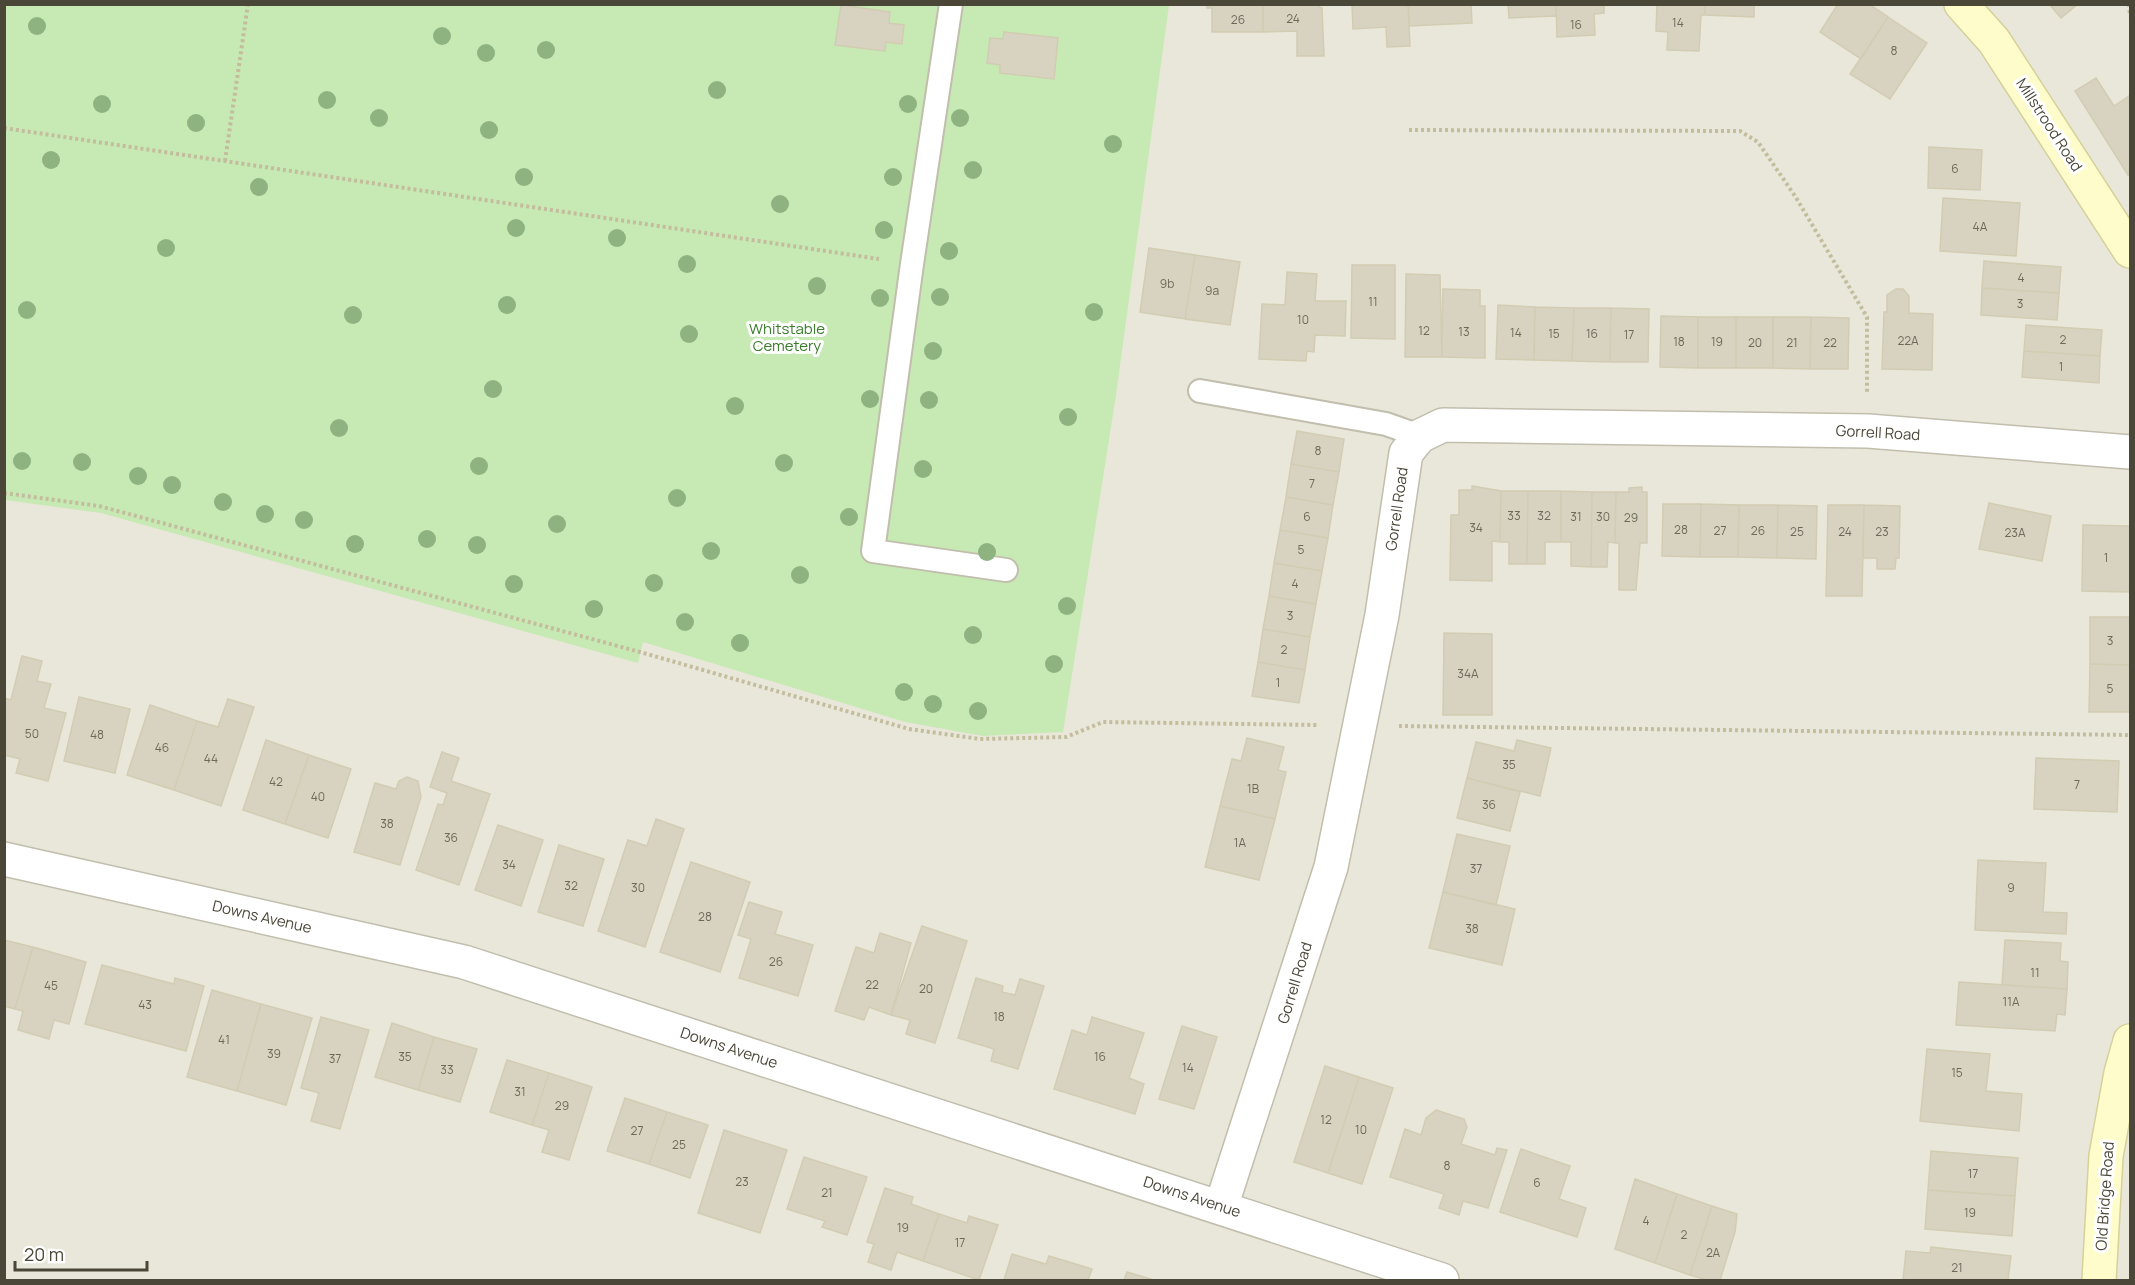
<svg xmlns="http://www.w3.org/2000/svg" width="2135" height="1285" font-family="Manrope,sans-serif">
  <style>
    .residential { fill: #e9e7d9 }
    .green { fill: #c7e9b4 }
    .building { fill: #d7d3c0; stroke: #d2ccb3; stroke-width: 1.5 }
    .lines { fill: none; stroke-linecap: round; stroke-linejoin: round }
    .lane-casing { stroke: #c1bead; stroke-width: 26 }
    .street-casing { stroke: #c1bead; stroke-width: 36 }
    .secondary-casing { stroke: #d5d19a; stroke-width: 36 }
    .path { stroke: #c3bd9e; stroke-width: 4; stroke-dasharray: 3 3; stroke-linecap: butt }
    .lane { stroke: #fff; stroke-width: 22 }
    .street { stroke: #fff; stroke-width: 33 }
    .secondary { stroke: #fffccc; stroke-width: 33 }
    .tree { fill: #8eb381 }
    .labels { text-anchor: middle; stroke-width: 6; stroke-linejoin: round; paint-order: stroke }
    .number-label { font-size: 12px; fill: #6d695a }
    .street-label { font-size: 15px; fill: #4a4638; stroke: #fff }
    .park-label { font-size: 15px; fill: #397d2a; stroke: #fff }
  </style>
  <rect width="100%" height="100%" fill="#f5f4eb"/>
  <path class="residential" d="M 5,5 L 2130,5 L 2130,1280 L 5,1280 Z"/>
  <path class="green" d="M 5,5 L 1169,5 L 1116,395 L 1063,732 L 983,736 L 905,722 L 643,642 L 638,663 L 101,513 L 5,500 Z"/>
  <path class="building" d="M 1207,4 L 1263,4 L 1263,32 L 1212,32 L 1212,8 L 1207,8 Z
    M 1263,4 L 1319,4 L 1319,7 L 1322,8 L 1324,56 L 1297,56 L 1297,31 L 1263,32 Z
    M 1352,4 L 1408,4 L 1410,46 L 1387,47 L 1386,27 L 1353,29 Z
    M 1408,4 L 1471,4 L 1472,23 L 1409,26 Z
    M 1508,4 L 1556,4 L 1556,16 L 1509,18 Z
    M 1556,4 L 1604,4 L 1604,13 L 1594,14 L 1595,35 L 1557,37 Z
    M 1657,4 L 1705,4 L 1705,15 L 1701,15 L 1699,51 L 1667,50 L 1668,32 L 1656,31 Z
    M 1705,4 L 1754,4 L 1754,17 L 1705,15 Z
    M 1838,4 L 1869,4 L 1888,17 L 1861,59 L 1820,32 Z
    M 2049,4 L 2078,4 L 2061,18 Z
    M 841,5 L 890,12 L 889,23 L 904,25 L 902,44 L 886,42 L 885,51 L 835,45 Z
    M 1888,17 L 1927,43 L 1890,99 L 1850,74 Z
    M 1004,32 L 1058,38 L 1054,79 L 1000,73 L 1000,65 L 987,63 L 990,38 L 1003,39 Z
    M 2096,78 L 2114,106 L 2129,96 L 2130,98 L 2130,173 L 2128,175 L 2075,91 Z
    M 1929,147 L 1982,150 L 1980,190 L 1928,188 Z
    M 1943,198 L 2020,203 L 2016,256 L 1940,251 Z
    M 1149,248 L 1195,255 L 1185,319 L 1140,312 Z
    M 1195,255 L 1240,262 L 1230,325 L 1185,319 Z
    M 1984,261 L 2061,267 L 2059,293 L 1982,288 Z
    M 1352,265 L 1395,265 L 1395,339 L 1351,338 Z
    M 1287,272 L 1317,274 L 1315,301 L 1346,301 L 1345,336 L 1315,335 L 1314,352 L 1307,351 L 1306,361 L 1259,359 L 1262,304 L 1285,305 Z
    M 1406,274 L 1440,275 L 1442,357 L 1405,357 Z
    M 1982,288 L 2059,293 L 2057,320 L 1981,315 Z
    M 1443,289 L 1480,290 L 1480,306 L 1485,306 L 1485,358 L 1442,357 Z
    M 1896,289 L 1903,289 L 1909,296 L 1909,313 L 1933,314 L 1932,370 L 1882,369 L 1884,312 L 1887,312 L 1887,295 Z
    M 1498,305 L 1535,307 L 1534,360 L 1496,359 Z
    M 1535,307 L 1574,308 L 1572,361 L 1534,360 Z
    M 1574,308 L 1611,308 L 1610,362 L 1572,361 Z
    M 1611,308 L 1649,309 L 1648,362 L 1610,362 Z
    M 1661,316 L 1698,317 L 1698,368 L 1660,367 Z
    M 1698,317 L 1736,317 L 1736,368 L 1698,368 Z
    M 1736,317 L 1773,317 L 1773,368 L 1736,368 Z
    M 1773,317 L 1811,317 L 1810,369 L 1773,368 Z
    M 1811,317 L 1849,318 L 1848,369 L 1810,369 Z
    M 2026,325 L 2102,330 L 2100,356 L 2024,351 Z
    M 2024,351 L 2100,356 L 2099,383 L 2022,377 Z
    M 1297,431 L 1344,439 L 1339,472 L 1291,464 Z
    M 1291,464 L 1339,472 L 1333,505 L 1286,497 Z
    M 1472,486 L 1501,491 L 1500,542 L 1492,541 L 1492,581 L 1450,580 L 1451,515 L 1459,515 L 1459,490 L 1472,490 Z
    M 1642,487 L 1642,492 L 1647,492 L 1647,543 L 1640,543 L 1636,590 L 1619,590 L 1619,543 L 1615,543 L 1616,492 L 1629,492 L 1629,488 Z
    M 1501,491 L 1528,491 L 1527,564 L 1509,564 L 1509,542 L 1500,542 Z
    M 1528,491 L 1561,491 L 1561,542 L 1545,542 L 1545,564 L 1527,564 Z
    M 1561,491 L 1592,492 L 1591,567 L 1571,566 L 1571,542 L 1561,542 Z
    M 1592,492 L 1616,492 L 1615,543 L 1608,542 L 1607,567 L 1591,567 Z
    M 1286,497 L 1333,505 L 1328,538 L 1280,530 Z
    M 1989,503 L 2051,516 L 2042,561 L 1979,549 Z
    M 1663,504 L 1701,504 L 1700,557 L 1662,556 Z
    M 1701,504 L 1739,505 L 1738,557 L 1700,557 Z
    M 1739,505 L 1778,505 L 1777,558 L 1738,557 Z
    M 1778,505 L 1817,506 L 1816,559 L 1777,558 Z
    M 1828,505 L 1864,505 L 1862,596 L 1826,596 Z
    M 1864,505 L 1900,506 L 1899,558 L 1896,558 L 1895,569 L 1877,569 L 1877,558 L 1863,558 Z
    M 2083,525 L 2130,526 L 2130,592 L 2082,591 Z
    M 1280,530 L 1328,538 L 1322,571 L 1274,563 Z
    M 1274,563 L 1322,571 L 1316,604 L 1269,596 Z
    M 1269,596 L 1316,604 L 1310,637 L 1263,629 Z
    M 2090,617 L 2130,617 L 2130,665 L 2090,664 Z
    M 1263,629 L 1310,637 L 1305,670 L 1258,662 Z
    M 1444,633 L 1492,634 L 1492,715 L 1443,715 Z
    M 22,656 L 42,661 L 37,681 L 51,684 L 44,708 L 66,713 L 48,781 L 16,773 L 20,759 L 4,755 L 4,698 L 11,700 Z
    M 1258,662 L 1305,670 L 1299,703 L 1252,696 Z
    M 2090,664 L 2130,665 L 2130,712 L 2089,712 Z
    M 79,697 L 130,709 L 115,773 L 64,761 Z
    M 228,699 L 254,707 L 221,806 L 174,790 L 197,721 L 218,727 Z
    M 150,705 L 197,721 L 174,790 L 127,775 Z
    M 1247,738 L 1284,747 L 1278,770 L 1286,772 L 1275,819 L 1220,806 L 1232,759 L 1241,761 Z
    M 266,740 L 309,755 L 285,824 L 243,810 Z
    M 1517,740 L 1551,748 L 1540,796 L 1467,778 L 1476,742 L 1514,751 Z
    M 442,752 L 459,758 L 451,781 L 490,794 L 459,885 L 416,870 L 438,804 L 443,805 L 447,793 L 430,787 Z
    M 309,755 L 351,769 L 328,838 L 285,824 Z
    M 2036,758 L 2119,761 L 2117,812 L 2034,809 Z
    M 407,777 L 418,781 L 421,797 L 400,865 L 354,852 L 375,783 L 396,789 L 399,781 Z
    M 1467,778 L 1520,792 L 1510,831 L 1457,818 Z
    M 1220,806 L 1275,819 L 1259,880 L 1205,867 Z
    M 656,819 L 684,829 L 645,947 L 598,931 L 628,840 L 647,846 Z
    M 498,825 L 543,840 L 521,906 L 475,890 Z
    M 1457,834 L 1510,846 L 1496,905 L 1443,892 Z
    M 559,845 L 604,859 L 583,926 L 538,912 Z
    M 1978,860 L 2046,863 L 2043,912 L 2067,913 L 2066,934 L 1975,930 Z
    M 691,862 L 750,882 L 720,972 L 660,952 Z
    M 1443,892 L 1515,909 L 1502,965 L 1429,948 Z
    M 749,902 L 782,912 L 775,934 L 813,945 L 798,996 L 739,978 L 751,939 L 738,935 Z
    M 922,926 L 967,941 L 935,1043 L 906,1034 L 910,1020 L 891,1015 Z
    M 880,933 L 911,943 L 891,1015 L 869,1007 L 864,1020 L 835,1011 L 856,947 L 874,953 Z
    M 4,940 L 33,947 L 15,1009 L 4,1006 Z
    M 2005,940 L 2061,943 L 2060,961 L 2068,962 L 2067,989 L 2002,985 Z
    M 33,947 L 86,962 L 69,1024 L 54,1020 L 49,1039 L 18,1030 L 23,1011 L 15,1009 Z
    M 102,965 L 174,984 L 175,978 L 204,986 L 186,1051 L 85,1024 Z
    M 976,978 L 1003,986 L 1002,992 L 1015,995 L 1020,979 L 1044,986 L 1018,1069 L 991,1061 L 994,1049 L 958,1038 Z
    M 1959,982 L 2067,989 L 2065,1015 L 2057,1014 L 2055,1031 L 1956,1025 Z
    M 212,990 L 261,1004 L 237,1091 L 187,1077 Z
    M 261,1004 L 312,1018 L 286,1105 L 237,1091 Z
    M 321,1017 L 369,1030 L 340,1129 L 311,1121 L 319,1093 L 301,1088 Z
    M 1092,1017 L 1144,1033 L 1129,1078 L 1144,1084 L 1135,1114 L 1054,1089 L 1072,1030 L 1087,1035 Z
    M 392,1023 L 434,1037 L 418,1090 L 375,1077 Z
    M 1182,1026 L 1217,1037 L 1194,1109 L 1159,1099 Z
    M 434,1037 L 477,1049 L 460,1102 L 418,1090 Z
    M 1927,1049 L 1990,1054 L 1986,1091 L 2022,1094 L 2019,1131 L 1920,1121 Z
    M 507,1060 L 549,1073 L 532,1125 L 490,1112 Z
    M 1325,1066 L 1359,1077 L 1328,1173 L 1294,1162 Z
    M 549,1073 L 592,1087 L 569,1160 L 542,1152 L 549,1130 L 532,1125 Z
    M 1359,1077 L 1393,1088 L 1362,1184 L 1328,1173 Z
    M 625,1098 L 667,1112 L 649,1164 L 607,1151 Z
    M 1436,1110 L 1464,1119 L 1467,1127 L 1461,1144 L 1495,1155 L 1497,1148 L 1507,1150 L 1488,1208 L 1463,1201 L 1459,1215 L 1439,1208 L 1444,1194 L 1390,1177 L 1405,1129 L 1421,1135 L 1426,1118 Z
    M 667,1112 L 708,1125 L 690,1178 L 649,1164 Z
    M 724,1130 L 787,1150 L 760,1233 L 698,1213 Z
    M 1521,1149 L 1570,1166 L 1559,1199 L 1586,1208 L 1577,1237 L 1500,1212 Z
    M 1931,1151 L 2018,1158 L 2015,1196 L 1928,1190 Z
    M 804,1157 L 867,1177 L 847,1235 L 822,1227 L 825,1221 L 787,1209 Z
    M 1635,1179 L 1677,1194 L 1655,1263 L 1615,1249 Z
    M 885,1188 L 913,1197 L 911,1204 L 939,1214 L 923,1261 L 897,1252 L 891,1270 L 868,1262 L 874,1244 L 867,1242 Z
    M 1928,1190 L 2015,1196 L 2012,1236 L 1925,1229 Z
    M 1677,1194 L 1712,1206 L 1690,1275 L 1655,1263 Z
    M 1712,1206 L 1737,1214 L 1735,1232 L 1720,1280 L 1707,1280 L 1690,1275 Z
    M 939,1214 L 967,1223 L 969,1216 L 998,1225 L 979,1280 L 923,1261 Z
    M 1931,1247 L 2011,1256 L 2008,1280 L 1903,1280 L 1906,1251 L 1930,1253 Z
    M 1012,1254 L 1046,1264 L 1049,1256 L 1092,1269 L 1088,1280 L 1004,1280 Z
    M 1127,1272 L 1154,1280 L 1124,1280 Z"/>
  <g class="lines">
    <g class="lane-casing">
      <path id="lane" d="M 951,4 L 912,264 L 873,551 L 1006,570
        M 1200,391 L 1386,424 L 1420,436"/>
    </g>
    <g class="street-casing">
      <path id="street" d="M 4,859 L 464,962 L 1442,1280
        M 1221,1207 L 1331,867 L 1382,615 L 1406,453 L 1420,436 L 1443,425 L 1868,431 L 2130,452"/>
    </g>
    <g class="secondary-casing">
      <path id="secondary" d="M 1961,4 L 1994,41 L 2130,251
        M 2099,1280 L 2106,1156 L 2121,1073 L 2130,1041"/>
    </g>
    <path class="path" d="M 2129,4 L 2130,16
      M 4,128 L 879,259
      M 1409,130 L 1740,131 L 1758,142 L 1795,196 L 1867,317 L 1867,392
      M 225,161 L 248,4
      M 4,493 L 99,506 L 640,652 L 909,729 L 980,739 L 1066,737 L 1103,722 L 1319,725
      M 1399,726 L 2130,735"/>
    <use href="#lane" class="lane"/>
    <use href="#street" class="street"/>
    <use href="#secondary" class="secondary"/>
  </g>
  <g class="tree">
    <circle cx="37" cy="26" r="9"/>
    <circle cx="442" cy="36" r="9"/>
    <circle cx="546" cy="50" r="9"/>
    <circle cx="486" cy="53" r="9"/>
    <circle cx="717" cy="90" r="9"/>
    <circle cx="327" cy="100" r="9"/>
    <circle cx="102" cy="104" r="9"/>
    <circle cx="908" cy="104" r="9"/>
    <circle cx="379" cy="118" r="9"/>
    <circle cx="960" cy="118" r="9"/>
    <circle cx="196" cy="123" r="9"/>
    <circle cx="489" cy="130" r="9"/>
    <circle cx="1113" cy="144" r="9"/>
    <circle cx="51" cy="160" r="9"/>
    <circle cx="973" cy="170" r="9"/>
    <circle cx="524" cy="177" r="9"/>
    <circle cx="893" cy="177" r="9"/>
    <circle cx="259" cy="187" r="9"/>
    <circle cx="780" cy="204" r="9"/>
    <circle cx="516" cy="228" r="9"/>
    <circle cx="884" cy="230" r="9"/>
    <circle cx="617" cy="238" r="9"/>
    <circle cx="166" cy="248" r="9"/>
    <circle cx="949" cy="251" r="9"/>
    <circle cx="687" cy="264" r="9"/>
    <circle cx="817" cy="286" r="9"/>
    <circle cx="940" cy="297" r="9"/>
    <circle cx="880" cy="298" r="9"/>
    <circle cx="507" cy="305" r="9"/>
    <circle cx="27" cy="310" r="9"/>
    <circle cx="1094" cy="312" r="9"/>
    <circle cx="353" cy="315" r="9"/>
    <circle cx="689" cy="334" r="9"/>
    <circle cx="933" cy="351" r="9"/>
    <circle cx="493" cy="389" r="9"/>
    <circle cx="870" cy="399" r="9"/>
    <circle cx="929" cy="400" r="9"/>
    <circle cx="735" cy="406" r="9"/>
    <circle cx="1068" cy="417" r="9"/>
    <circle cx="339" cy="428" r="9"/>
    <circle cx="22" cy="461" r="9"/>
    <circle cx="82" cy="462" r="9"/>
    <circle cx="784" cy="463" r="9"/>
    <circle cx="479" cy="466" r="9"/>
    <circle cx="923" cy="469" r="9"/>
    <circle cx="138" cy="476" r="9"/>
    <circle cx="172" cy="485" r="9"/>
    <circle cx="677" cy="498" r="9"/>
    <circle cx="223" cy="502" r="9"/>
    <circle cx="265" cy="514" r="9"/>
    <circle cx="849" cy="517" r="9"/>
    <circle cx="304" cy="520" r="9"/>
    <circle cx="557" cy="524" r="9"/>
    <circle cx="427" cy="539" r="9"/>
    <circle cx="355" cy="544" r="9"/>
    <circle cx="477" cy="545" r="9"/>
    <circle cx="711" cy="551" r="9"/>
    <circle cx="987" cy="552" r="9"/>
    <circle cx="800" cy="575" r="9"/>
    <circle cx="654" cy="583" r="9"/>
    <circle cx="514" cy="584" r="9"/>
    <circle cx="1067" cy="606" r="9"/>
    <circle cx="594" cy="609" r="9"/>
    <circle cx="685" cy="622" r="9"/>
    <circle cx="973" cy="635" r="9"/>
    <circle cx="740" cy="643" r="9"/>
    <circle cx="1054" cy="664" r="9"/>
    <circle cx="904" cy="692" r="9"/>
    <circle cx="933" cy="704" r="9"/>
    <circle cx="978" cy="711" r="9"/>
  </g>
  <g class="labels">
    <g class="number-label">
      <text x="1293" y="23">24</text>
      <text x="1238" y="24">26</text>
      <text x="1678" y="27">14</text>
      <text x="1576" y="29">16</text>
      <text x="1894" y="55">8</text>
      <text x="1955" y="173">6</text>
      <text x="1980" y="231">4A</text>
      <text x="2021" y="282">4</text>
      <text x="1167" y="288">9b</text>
      <text x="1212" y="295">9a</text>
      <text x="1373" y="306">11</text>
      <text x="2020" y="308">3</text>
      <text x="1303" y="324">10</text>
      <text x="1424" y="335">12</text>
      <text x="1464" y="336">13</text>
      <text x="1516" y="337">14</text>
      <text x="1554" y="338">15</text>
      <text x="1592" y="338">16</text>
      <text x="1629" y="339">17</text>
      <text x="2063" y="344">2</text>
      <text x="1908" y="345">22A</text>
      <text x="1679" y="346">18</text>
      <text x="1717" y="346">19</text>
      <text x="1755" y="347">20</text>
      <text x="1792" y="347">21</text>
      <text x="1830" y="347">22</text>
      <text x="2061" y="371">1</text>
      <text x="1318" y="455">8</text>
      <text x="1312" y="488">7</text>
      <text x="1514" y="520">33</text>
      <text x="1544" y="520">32</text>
      <text x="1307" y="521">6</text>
      <text x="1576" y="521">31</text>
      <text x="1603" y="521">30</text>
      <text x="1631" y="522">29</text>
      <text x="1476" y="532">34</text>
      <text x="1681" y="534">28</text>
      <text x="1720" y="535">27</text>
      <text x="1758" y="535">26</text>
      <text x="1797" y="536">25</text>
      <text x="1845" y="536">24</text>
      <text x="1882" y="536">23</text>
      <text x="2015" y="537">23A</text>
      <text x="1301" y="554">5</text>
      <text x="2106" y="562">1</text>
      <text x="1295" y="588">4</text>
      <text x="1290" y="620">3</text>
      <text x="2110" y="645">3</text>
      <text x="1284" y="654">2</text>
      <text x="1468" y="678">34A</text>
      <text x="1278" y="687">1</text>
      <text x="2110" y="693">5</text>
      <text x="32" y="738">50</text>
      <text x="97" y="739">48</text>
      <text x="162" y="752">46</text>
      <text x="211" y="763">44</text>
      <text x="1509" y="769">35</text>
      <text x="276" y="786">42</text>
      <text x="2077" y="789">7</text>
      <text x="1253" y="793">1B</text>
      <text x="318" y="801">40</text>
      <text x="1489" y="809">36</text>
      <text x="387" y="828">38</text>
      <text x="451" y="842">36</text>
      <text x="1240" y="847">1A</text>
      <text x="509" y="869">34</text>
      <text x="1476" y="873">37</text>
      <text x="571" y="890">32</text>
      <text x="638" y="892">30</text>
      <text x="2011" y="892">9</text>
      <text x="705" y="921">28</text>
      <text x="1472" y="933">38</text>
      <text x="776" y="966">26</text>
      <text x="2035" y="977">11</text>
      <text x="872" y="989">22</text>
      <text x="51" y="990">45</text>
      <text x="926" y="993">20</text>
      <text x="2011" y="1006">11A</text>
      <text x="145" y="1009">43</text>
      <text x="999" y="1021">18</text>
      <text x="224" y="1044">41</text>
      <text x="274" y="1058">39</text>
      <text x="405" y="1061">35</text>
      <text x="1100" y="1061">16</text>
      <text x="335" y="1063">37</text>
      <text x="1188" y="1072">14</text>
      <text x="447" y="1074">33</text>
      <text x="1957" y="1077">15</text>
      <text x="520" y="1096">31</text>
      <text x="562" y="1110">29</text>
      <text x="1326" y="1124">12</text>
      <text x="1361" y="1134">10</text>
      <text x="637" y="1135">27</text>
      <text x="679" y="1149">25</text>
      <text x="1447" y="1170">8</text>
      <text x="1973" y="1178">17</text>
      <text x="742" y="1186">23</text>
      <text x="1537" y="1187">6</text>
      <text x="827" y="1197">21</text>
      <text x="1970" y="1217">19</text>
      <text x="1646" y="1225">4</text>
      <text x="903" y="1232">19</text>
      <text x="1684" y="1239">2</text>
      <text x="960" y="1247">17</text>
      <text x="1713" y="1257">2A</text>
      <text x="1957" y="1272">21</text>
    </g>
    <g class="street-label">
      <text transform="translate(2049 125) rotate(57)" y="5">Millstrood Road</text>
      <text transform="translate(1878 433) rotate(3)" y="5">Gorrell Road</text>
      <text transform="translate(1397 509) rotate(-82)" y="5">Gorrell Road</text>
      <text transform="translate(262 917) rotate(13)" y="5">Downs Avenue</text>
      <text transform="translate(1295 983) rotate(-73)" y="5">Gorrell Road</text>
      <text transform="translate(729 1048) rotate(18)" y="5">Downs Avenue</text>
      <text transform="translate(2105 1196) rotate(-86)" y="5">Old Bridge Road</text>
      <text transform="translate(1192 1197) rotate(18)" y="5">Downs Avenue</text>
    </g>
    <g class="park-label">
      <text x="787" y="334">Whitstable<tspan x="787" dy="17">Cemetery</tspan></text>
    </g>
  </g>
  <rect width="2135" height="1285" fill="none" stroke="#4a4638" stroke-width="12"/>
  <path d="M15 1261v9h132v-9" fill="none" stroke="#4a4638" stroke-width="3"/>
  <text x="24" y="1261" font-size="18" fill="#4a4638" stroke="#ffffff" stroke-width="4.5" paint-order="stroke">20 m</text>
</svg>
